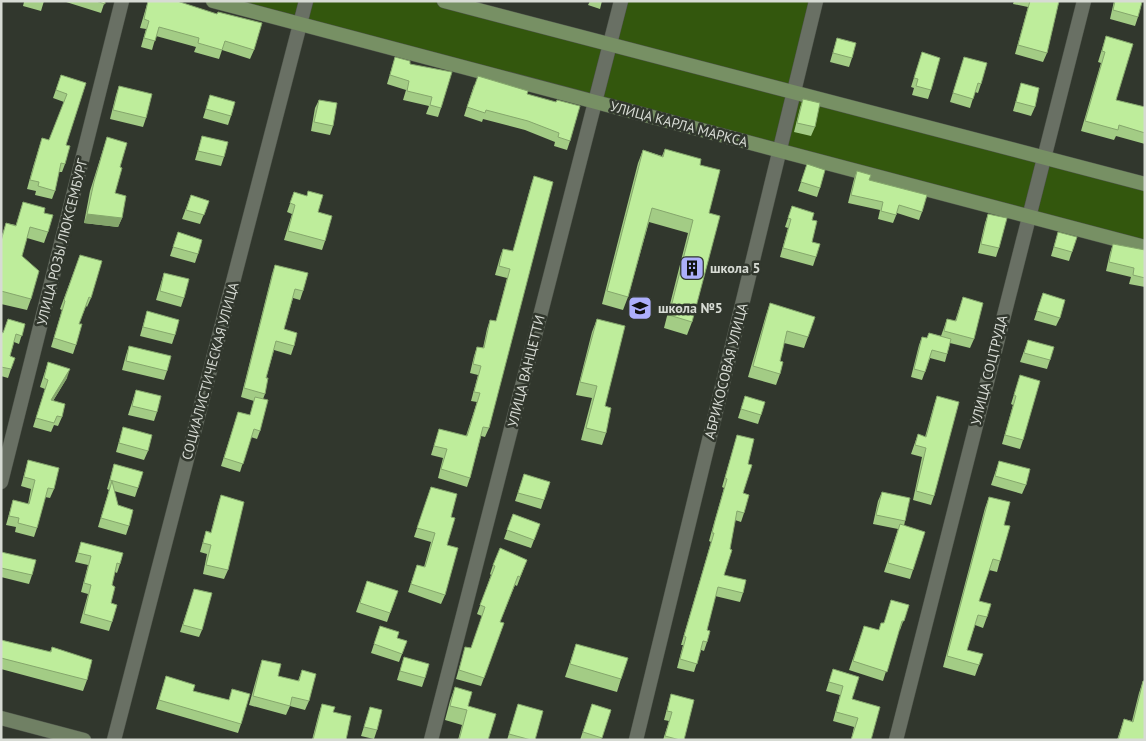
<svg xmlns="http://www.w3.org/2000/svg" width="1146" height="741" font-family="'PT Sans',sans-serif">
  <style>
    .green { fill: #33570d }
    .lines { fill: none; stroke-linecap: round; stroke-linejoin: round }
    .minor-casing { stroke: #4e544a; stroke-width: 15 }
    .secondary-casing { stroke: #4e544a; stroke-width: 15 }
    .primary-casing { stroke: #4e544a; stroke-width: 15 }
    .minor { stroke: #697064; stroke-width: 14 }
    .secondary { stroke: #708064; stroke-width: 14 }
    .primary { stroke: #779064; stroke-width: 14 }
    .wall { fill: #a3cc85 }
    .shaded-wall { fill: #85a66c }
    .building { fill: #beed9b; stroke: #85a66c }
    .labels { text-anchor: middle; stroke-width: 5; stroke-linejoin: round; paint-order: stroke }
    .street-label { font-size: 14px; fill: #d7dbd4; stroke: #31372d }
    .poi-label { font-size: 14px; font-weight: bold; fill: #d7dbd4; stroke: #31372d; text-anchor: start }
  </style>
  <rect width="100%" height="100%" fill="#31372d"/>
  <path class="green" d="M 213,1 L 444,1 L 610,44 L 621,1 L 816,1 L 794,92 L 1145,184 L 1145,248 Z"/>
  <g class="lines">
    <g class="minor-casing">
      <path id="minor" d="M 1,482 L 122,1
        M 114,740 L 306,1
        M 431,740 L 621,1
        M 636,740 L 816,1
        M 896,740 L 1084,1"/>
    </g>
    <g class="secondary-casing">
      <path id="secondary" d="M 1,718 L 84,740"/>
    </g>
    <g class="primary-casing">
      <path id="primary" d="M 213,1 L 1145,247
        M 444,1 L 1145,184"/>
    </g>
    <use href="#minor" class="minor"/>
    <use href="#secondary" class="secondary"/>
    <use href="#primary" class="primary"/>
  </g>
  <path class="wall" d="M 22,1 L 44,1 L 41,11 L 23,6 L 24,2 Z
    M 63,1 L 105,1 L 101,13 Z
    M 148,1 L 177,1 L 254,50 L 250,59 L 222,50 L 219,59 L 194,52 L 196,47 L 156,36 L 152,50 L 141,47 L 146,29 L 140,28 Z
    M 590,1 L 602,1 L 600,9 L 588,5 Z
    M 1014,1 L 1059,1 L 1047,53 L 1043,62 L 1015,54 L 1028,7 L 1013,4 Z
    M 1114,1 L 1138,1 L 1138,17 L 1135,26 L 1110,19 Z
    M 1106,36 L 1116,100 L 1145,107 L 1145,144 L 1116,136 L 1114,140 L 1081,131 L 1101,63 L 1098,62 Z
    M 837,38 L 852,58 L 849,67 L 830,62 Z
    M 922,52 L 931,90 L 928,99 L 912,95 L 914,88 L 911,87 Z
    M 395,57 L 410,64 L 441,108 L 438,117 L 426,114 L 429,106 L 403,100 L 406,90 L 387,84 Z
    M 964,57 L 981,84 L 978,93 L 975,92 L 970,108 L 950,102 Z
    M 61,75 L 86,83 L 66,145 L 65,164 L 62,172 L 59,172 L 55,191 L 52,199 L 35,195 L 36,191 L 27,189 L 33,167 L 42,138 L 49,140 L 64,102 L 53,98 Z
    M 1021,83 L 1035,107 L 1031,116 L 1013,111 Z
    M 474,85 L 527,94 L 570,141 L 567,150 L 554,146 L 555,142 L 525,130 L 483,119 L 482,122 L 464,116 Z
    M 119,86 L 146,118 L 143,127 L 110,119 L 116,95 Z
    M 210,95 L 231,116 L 228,125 L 203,118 Z
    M 803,99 L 815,127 L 811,136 L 794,132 L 800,108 Z
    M 319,100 L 333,126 L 330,135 L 311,131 L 315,108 Z
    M 202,136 L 224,157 L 221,166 L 195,160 Z
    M 107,137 L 120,167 L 115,193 L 122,218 L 118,227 L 84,223 L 90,191 Z
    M 665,149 L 700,165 L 709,213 L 692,322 L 687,335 L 664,328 L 688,233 L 649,222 L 628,297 L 623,310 L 602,304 L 638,163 L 643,150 L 662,156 Z
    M 807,164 L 820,188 L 817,197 L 798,191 Z
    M 857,171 L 869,180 L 922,212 L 919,220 L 897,213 L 893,223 L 878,219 L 880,210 L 848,203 L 854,179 Z
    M 534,176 L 489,428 L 485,437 L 481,436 L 470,478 L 467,487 L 438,478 L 443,458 L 431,455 L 439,429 L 466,436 L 477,402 L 471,401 L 478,375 L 470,373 L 474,356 L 477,347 L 483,348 L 487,329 L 490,320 L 496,321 L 507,278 L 495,275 L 500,257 L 503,249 L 513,251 L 531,185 Z
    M 294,192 L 318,212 L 325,241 L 322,250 L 284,240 L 292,214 L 287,212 Z
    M 191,195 L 209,201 L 200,224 L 182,219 Z
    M 23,202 L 44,213 L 48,232 L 44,243 L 27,238 L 22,256 L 31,299 L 27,310 L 1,304 L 1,238 L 6,223 L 16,225 Z
    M 792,206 L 812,220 L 812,242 L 816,257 L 813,266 L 780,257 L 788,228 L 785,227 Z
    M 988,214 L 999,248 L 996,257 L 978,253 L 985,223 Z
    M 178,232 L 198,254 L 195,263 L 170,256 Z
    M 1058,232 L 1072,252 L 1069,261 L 1051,256 Z
    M 1113,244 L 1145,250 L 1145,287 L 1129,284 L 1131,277 L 1106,271 L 1110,253 Z
    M 80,255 L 91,298 L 87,307 L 86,306 L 79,324 L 76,345 L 73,354 L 51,347 L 62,310 L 60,309 Z
    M 275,265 L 303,291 L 300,300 L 293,298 L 284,329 L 294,346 L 291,355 L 274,350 L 266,378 L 265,394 L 263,399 L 260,431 L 257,439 L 251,437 L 240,472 L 221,466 L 238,412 L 250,415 L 254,401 L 241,397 L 272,274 Z
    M 164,273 L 184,298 L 181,307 L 156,300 Z
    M 1043,293 L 1060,318 L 1056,326 L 1034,320 Z
    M 963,297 L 974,339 L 970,348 L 950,343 L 945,362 L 930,358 L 922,380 L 911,377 L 919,345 L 922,337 L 927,338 L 929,333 L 941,336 L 947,319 L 955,321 Z
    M 770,303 L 808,337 L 804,348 L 784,343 L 780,361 L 780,374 L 776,385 L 748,377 L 766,315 Z
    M 147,311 L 175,335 L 172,344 L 140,336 Z
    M 8,319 L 25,324 L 19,344 L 14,342 L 10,356 L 11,369 L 8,378 L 1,376 L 1,332 L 3,333 Z
    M 597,319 L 605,406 L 606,433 L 602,445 L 581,440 L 592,398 L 576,395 L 592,332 Z
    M 1028,340 L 1050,360 L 1047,369 L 1020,362 Z
    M 129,346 L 167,371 L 164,380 L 122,370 L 126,355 Z
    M 48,362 L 67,378 L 53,401 L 62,417 L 58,426 L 54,425 L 51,432 L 33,427 L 45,389 L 40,387 Z
    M 1020,375 L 1023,440 L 1020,449 L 1002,444 L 1013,405 L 1011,404 Z
    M 136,390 L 157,412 L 154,421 L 128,415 Z
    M 745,396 L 761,415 L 758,424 L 738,418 Z
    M 937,396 L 934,496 L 931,505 L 913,500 L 922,457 L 911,454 L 918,434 L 925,437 L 934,405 Z
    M 123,427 L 148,451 L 144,460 L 116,452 Z
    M 737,435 L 748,464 L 743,493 L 744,513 L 741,522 L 735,520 L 724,575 L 743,593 L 740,602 L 715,596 L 707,630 L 707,642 L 704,651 L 701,650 L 694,672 L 677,668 L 683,645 L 681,645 L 711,542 L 709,541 L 712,530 L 724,488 L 722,487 Z
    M 28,460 L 54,489 L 50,498 L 45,497 L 37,528 L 34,537 L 15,532 L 16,527 L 6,525 L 13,500 L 28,504 L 31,489 L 21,486 Z
    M 999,461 L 1026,485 L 1022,494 L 991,485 Z
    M 114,464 L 138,488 L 135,497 L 114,491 L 118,505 L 129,526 L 126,535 L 98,527 L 109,490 L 107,489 Z
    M 524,474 L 544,500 L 541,509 L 515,501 Z
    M 431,487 L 451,517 L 447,545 L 445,595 L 441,604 L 408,592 L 417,565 L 424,567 L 431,542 L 414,537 Z
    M 882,492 L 905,521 L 904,526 L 913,570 L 910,579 L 884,572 L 898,529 L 873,524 L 878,501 Z
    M 221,495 L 228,570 L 224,579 L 203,574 L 207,554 L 200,552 L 206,531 L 211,532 L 218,504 Z
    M 989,497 L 1004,525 L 1000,561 L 997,572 L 989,570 L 979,601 L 987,617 L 983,628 L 975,625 L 967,650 L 979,665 L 975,676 L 943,667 L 985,508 Z
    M 513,514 L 540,524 L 531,548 L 504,539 Z
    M 81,542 L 120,564 L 117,573 L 115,572 L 112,585 L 111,603 L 112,622 L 109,631 L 80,623 L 88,594 L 81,592 L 88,565 L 75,562 Z
    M 1,552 L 32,575 L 29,584 L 1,577 Z
    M 527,560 L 517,586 L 515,585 L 500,622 L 504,623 L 481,686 L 456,679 L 465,647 L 471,648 L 482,616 L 477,614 L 491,575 L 490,574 L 493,565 Z
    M 367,581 L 398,591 L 387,622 L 356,612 Z
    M 192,596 L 202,630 L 199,637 L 180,632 Z
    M 909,605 L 900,630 L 899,630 L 883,681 L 849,670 L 861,635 L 879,630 L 883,623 Z
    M 380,626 L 397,638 L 407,641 L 399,662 L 371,653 Z
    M 1,640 L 50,652 L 52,647 L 87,680 L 83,691 L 1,669 Z
    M 576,644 L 621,679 L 617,692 L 565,677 Z
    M 404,657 L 425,678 L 422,687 L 397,680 Z
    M 262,660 L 278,676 L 298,681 L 302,670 L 309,701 L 305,710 L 290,706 L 286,715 L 249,705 L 259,669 Z
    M 833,669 L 852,699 L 871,740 L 851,740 L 854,727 L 833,721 L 840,695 L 826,691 Z
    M 166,676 L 193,691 L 229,700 L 232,689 L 241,724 L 238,733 L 156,709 Z
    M 1143,681 L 1145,740 L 1117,740 L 1124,719 L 1132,721 L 1139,693 Z
    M 455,687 L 468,706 L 488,740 L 458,740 L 462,725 L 445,720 L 450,701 Z
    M 671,694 L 684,740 L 663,740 L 669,721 L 664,720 Z
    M 322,704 L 333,712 L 346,740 L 312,740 L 319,713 Z
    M 518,704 L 535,740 L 507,740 Z
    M 592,704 L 611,710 L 601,740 L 580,740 Z
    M 370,707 L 377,730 L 374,739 L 361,736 Z"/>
  <path class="shaded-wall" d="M 87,214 L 122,218 L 118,227 L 84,223 Z
    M 70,369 L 67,378 L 48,409 L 51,400 Z"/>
  <path class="building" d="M 96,1 L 105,1 L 105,4 Z
    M 148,1 L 177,1 L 217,14 L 218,12 L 262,23 L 254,50 L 225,41 L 222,50 L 198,43 L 199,38 L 159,27 L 155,41 L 144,38 L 149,21 L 144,19 Z
    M 1030,1 L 1059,1 L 1047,53 L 1018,45 Z
    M 1115,1 L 1138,1 L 1142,2 L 1138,17 L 1113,10 Z
    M 1106,36 L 1133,44 L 1116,100 L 1145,107 L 1145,133 L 1119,125 L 1118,130 L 1085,121 L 1105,52 L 1102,51 Z
    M 837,38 L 856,43 L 852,58 L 833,53 Z
    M 922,52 L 940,58 L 931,90 L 916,86 L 918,79 L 914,78 Z
    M 395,57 L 410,61 L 410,64 L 452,72 L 441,108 L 430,105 L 432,97 L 407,91 L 409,81 L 390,75 Z
    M 964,57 L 987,63 L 981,84 L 978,83 L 973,99 L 953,93 Z
    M 61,75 L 86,83 L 66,145 L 70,146 L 65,164 L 61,163 L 55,191 L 38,186 L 39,182 L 30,180 L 42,138 L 49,140 L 67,94 L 56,90 Z
    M 478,76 L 528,91 L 527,94 L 556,102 L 557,100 L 580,106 L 570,141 L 558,137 L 559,133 L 528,121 L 486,110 L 485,113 L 467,107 Z
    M 1021,83 L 1039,88 L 1035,107 L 1016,102 Z
    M 119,86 L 152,94 L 146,118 L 113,110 Z
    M 210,95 L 235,102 L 231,116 L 206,109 Z
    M 803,99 L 820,103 L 815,127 L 797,123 Z
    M 319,100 L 337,103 L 333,126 L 314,122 Z
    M 202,136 L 228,142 L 224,157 L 198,151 Z
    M 107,137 L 127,143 L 120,167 L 122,168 L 115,193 L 126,196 L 122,218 L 87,214 L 94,182 Z
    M 665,149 L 701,159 L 700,165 L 720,170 L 709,213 L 720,216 L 692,322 L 669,315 L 693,220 L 652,208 L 628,297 L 607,291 L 643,150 L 663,157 Z
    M 807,164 L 825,170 L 820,188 L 801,182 Z
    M 857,171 L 871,175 L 869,180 L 927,195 L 922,212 L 899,205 L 896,215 L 881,211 L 883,202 L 851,195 Z
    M 534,176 L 553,182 L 489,428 L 483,427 L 470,478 L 441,469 L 447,449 L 434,446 L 439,429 L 467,436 L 480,393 L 474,392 L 481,366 L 473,364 L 477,347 L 484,348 L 490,320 L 496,321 L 510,269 L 499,266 L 503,249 L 513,251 Z
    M 308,191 L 323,195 L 318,212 L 332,216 L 325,241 L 288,231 L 295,205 L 290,203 L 294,192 L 307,196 Z
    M 191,195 L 209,201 L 204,215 L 186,210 Z
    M 23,202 L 45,208 L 44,213 L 53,215 L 48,232 L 30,227 L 22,256 L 39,271 L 31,299 L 1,291 L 1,241 L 6,223 L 16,226 Z
    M 792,206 L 814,213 L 812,220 L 817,221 L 812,242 L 820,244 L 816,257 L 783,248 L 791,219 L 788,218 Z
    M 988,214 L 1007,218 L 999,248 L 981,244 Z
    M 178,232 L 202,240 L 198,254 L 173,247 Z
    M 1058,232 L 1077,237 L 1072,252 L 1054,247 Z
    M 1113,244 L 1145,250 L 1145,278 L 1133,275 L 1134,268 L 1109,262 Z
    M 80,255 L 102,261 L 91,298 L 89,297 L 79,324 L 82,324 L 76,345 L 54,338 L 65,301 L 64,300 Z
    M 275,265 L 308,273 L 303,291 L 295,289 L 284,329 L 297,333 L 294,346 L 276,341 L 266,378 L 268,378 L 265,394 L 244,388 Z
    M 164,273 L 189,279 L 184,298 L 160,291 Z
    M 1043,293 L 1065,300 L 1060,318 L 1037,311 Z
    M 963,297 L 983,303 L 974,339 L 944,331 L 947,319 L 956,321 Z
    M 770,303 L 815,317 L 808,337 L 787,331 L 780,361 L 783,362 L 780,374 L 753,366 Z
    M 147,311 L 179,320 L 175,335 L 143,327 Z
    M 8,319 L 25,324 L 22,336 L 16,334 L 10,356 L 15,358 L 11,369 L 1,367 L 1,332 L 3,333 Z
    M 597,319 L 625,326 L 605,406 L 611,408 L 606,433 L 586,428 L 597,386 L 580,382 Z
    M 929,333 L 951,339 L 947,354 L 932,350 L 925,372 L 914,369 L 922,337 L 927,338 Z
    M 1028,340 L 1054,347 L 1050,360 L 1024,353 Z
    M 129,346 L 171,356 L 167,371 L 126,361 Z
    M 48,362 L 70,369 L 51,400 L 65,404 L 62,417 L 57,416 L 54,423 L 36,418 L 48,380 L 44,378 Z
    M 1020,375 L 1040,381 L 1023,440 L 1005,435 L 1016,396 L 1014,395 Z
    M 136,390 L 161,396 L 157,412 L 132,406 Z
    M 745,396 L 765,402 L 761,415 L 741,409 Z
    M 937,396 L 959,402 L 934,496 L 916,491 L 926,448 L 915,445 L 918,434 L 926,437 Z
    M 255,397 L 268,400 L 260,431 L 254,429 L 243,464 L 224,458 L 238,412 L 250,415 Z
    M 123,427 L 152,435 L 148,451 L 119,443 Z
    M 737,435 L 754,439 L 748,464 L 752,465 L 743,493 L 749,495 L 744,513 L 737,511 L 730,549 L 732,550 L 724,575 L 746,580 L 743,593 L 718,587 L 707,630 L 710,631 L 707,642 L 703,641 L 697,664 L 680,659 L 686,637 L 684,636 L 714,533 L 712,533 L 715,521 L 727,479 L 725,478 Z
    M 28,460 L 59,468 L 54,489 L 48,488 L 37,528 L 18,523 L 19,518 L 9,516 L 13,500 L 29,504 L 35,480 L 24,477 Z
    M 999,461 L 1030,469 L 1026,485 L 995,476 Z
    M 114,464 L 143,472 L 138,488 L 110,480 Z
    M 524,474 L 550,482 L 544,500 L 518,493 Z
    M 112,481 L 118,505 L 133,510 L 129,526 L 101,518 Z
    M 431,487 L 457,494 L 451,517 L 455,518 L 447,545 L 458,548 L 445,595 L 411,584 L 417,565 L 425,567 L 435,533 L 417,528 Z
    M 882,492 L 910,498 L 905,521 L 876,515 Z
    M 221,495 L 244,502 L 228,570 L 206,565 L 211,545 L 203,543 L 206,531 L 211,533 Z
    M 989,497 L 1010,502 L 1004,525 L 1010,526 L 1000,561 L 993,559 L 979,601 L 991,604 L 987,617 L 978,615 L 967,650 L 983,654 L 979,665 L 947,656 Z
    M 513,514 L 540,524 L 534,540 L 507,530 Z
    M 900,524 L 925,532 L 913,570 L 888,563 Z
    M 81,542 L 123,553 L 120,564 L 117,563 L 112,585 L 115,587 L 111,603 L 117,605 L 112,622 L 84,614 L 91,585 L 84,583 L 91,556 L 78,553 Z
    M 500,548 L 527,560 L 520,577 L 518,576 L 500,622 L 504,623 L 484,678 L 459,670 L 465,647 L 471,648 L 485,607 L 480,605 L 495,566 L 493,565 Z
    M 1,552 L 36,560 L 32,575 L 1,568 Z
    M 367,581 L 398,591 L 390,613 L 360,603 Z
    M 194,589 L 212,593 L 202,630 L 183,625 Z
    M 891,600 L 909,605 L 904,621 L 902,621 L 887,672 L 853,661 L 864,626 L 879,630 L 881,623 L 884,623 Z
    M 380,626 L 399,632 L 397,638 L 407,641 L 402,654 L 374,644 Z
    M 1,640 L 51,652 L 52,647 L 92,660 L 87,680 L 1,658 Z
    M 576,644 L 628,658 L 621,679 L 570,664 Z
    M 404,657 L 429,664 L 425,678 L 400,671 Z
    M 262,660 L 281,664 L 278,676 L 299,681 L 302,670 L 316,674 L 309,701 L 292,697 L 290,706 L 253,696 Z
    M 833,669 L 859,677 L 852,699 L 880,707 L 871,740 L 851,740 L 858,718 L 836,712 L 843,686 L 829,682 Z
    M 166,676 L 195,685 L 193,691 L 229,700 L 232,689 L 250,694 L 241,724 L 159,700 Z
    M 1143,681 L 1145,681 L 1145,740 L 1118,740 L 1124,719 L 1133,722 Z
    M 455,687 L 472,692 L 468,706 L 496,714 L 488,740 L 459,740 L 467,710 L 450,706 Z
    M 671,694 L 694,700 L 684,740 L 680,740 L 665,736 L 672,712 L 667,711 Z
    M 322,704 L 335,707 L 333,712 L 351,716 L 346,740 L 313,740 Z
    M 518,704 L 543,711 L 535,740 L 531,740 L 509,734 Z
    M 592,704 L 611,710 L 602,738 L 583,732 Z
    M 370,707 L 382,710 L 377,730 L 364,727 Z"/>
  <defs>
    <g id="building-square" transform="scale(1.25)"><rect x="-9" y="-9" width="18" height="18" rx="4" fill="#adaffb" stroke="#31372d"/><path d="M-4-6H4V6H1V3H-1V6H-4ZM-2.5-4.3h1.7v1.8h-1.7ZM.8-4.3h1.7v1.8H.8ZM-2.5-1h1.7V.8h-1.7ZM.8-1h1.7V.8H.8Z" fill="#111"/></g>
    <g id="school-square" transform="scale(1.25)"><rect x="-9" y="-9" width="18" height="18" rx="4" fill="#adaffb" stroke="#31372d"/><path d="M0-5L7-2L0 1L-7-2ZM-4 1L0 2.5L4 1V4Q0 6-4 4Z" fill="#111"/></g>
  </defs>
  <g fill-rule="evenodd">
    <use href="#building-square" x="692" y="268"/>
    <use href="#school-square" x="640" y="308"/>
  </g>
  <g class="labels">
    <g class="street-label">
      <text transform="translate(679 124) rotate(15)" y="5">УЛИЦА КАРЛА МАРКСА</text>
      <text transform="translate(62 242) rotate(-76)" y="5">УЛИЦА РОЗЫ ЛЮКСЕМБУРГ</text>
      <text transform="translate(989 370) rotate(-76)" y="5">УЛИЦА СОЦТРУДА</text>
      <text transform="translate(210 371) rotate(-75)" y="5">СОЦИАЛИСТИЧЕСКАЯ УЛИЦА</text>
      <text transform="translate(526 371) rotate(-76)" y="5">УЛИЦА ВАНЦЕТТИ</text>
      <text transform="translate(726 371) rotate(-76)" y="5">АБРИКОСОВАЯ УЛИЦА</text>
    </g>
    <g class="poi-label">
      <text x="710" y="273">школа 5</text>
      <text x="658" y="313">школа №5</text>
    </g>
  </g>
  <rect width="1146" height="741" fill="none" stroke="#d7dbd4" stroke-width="5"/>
</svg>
